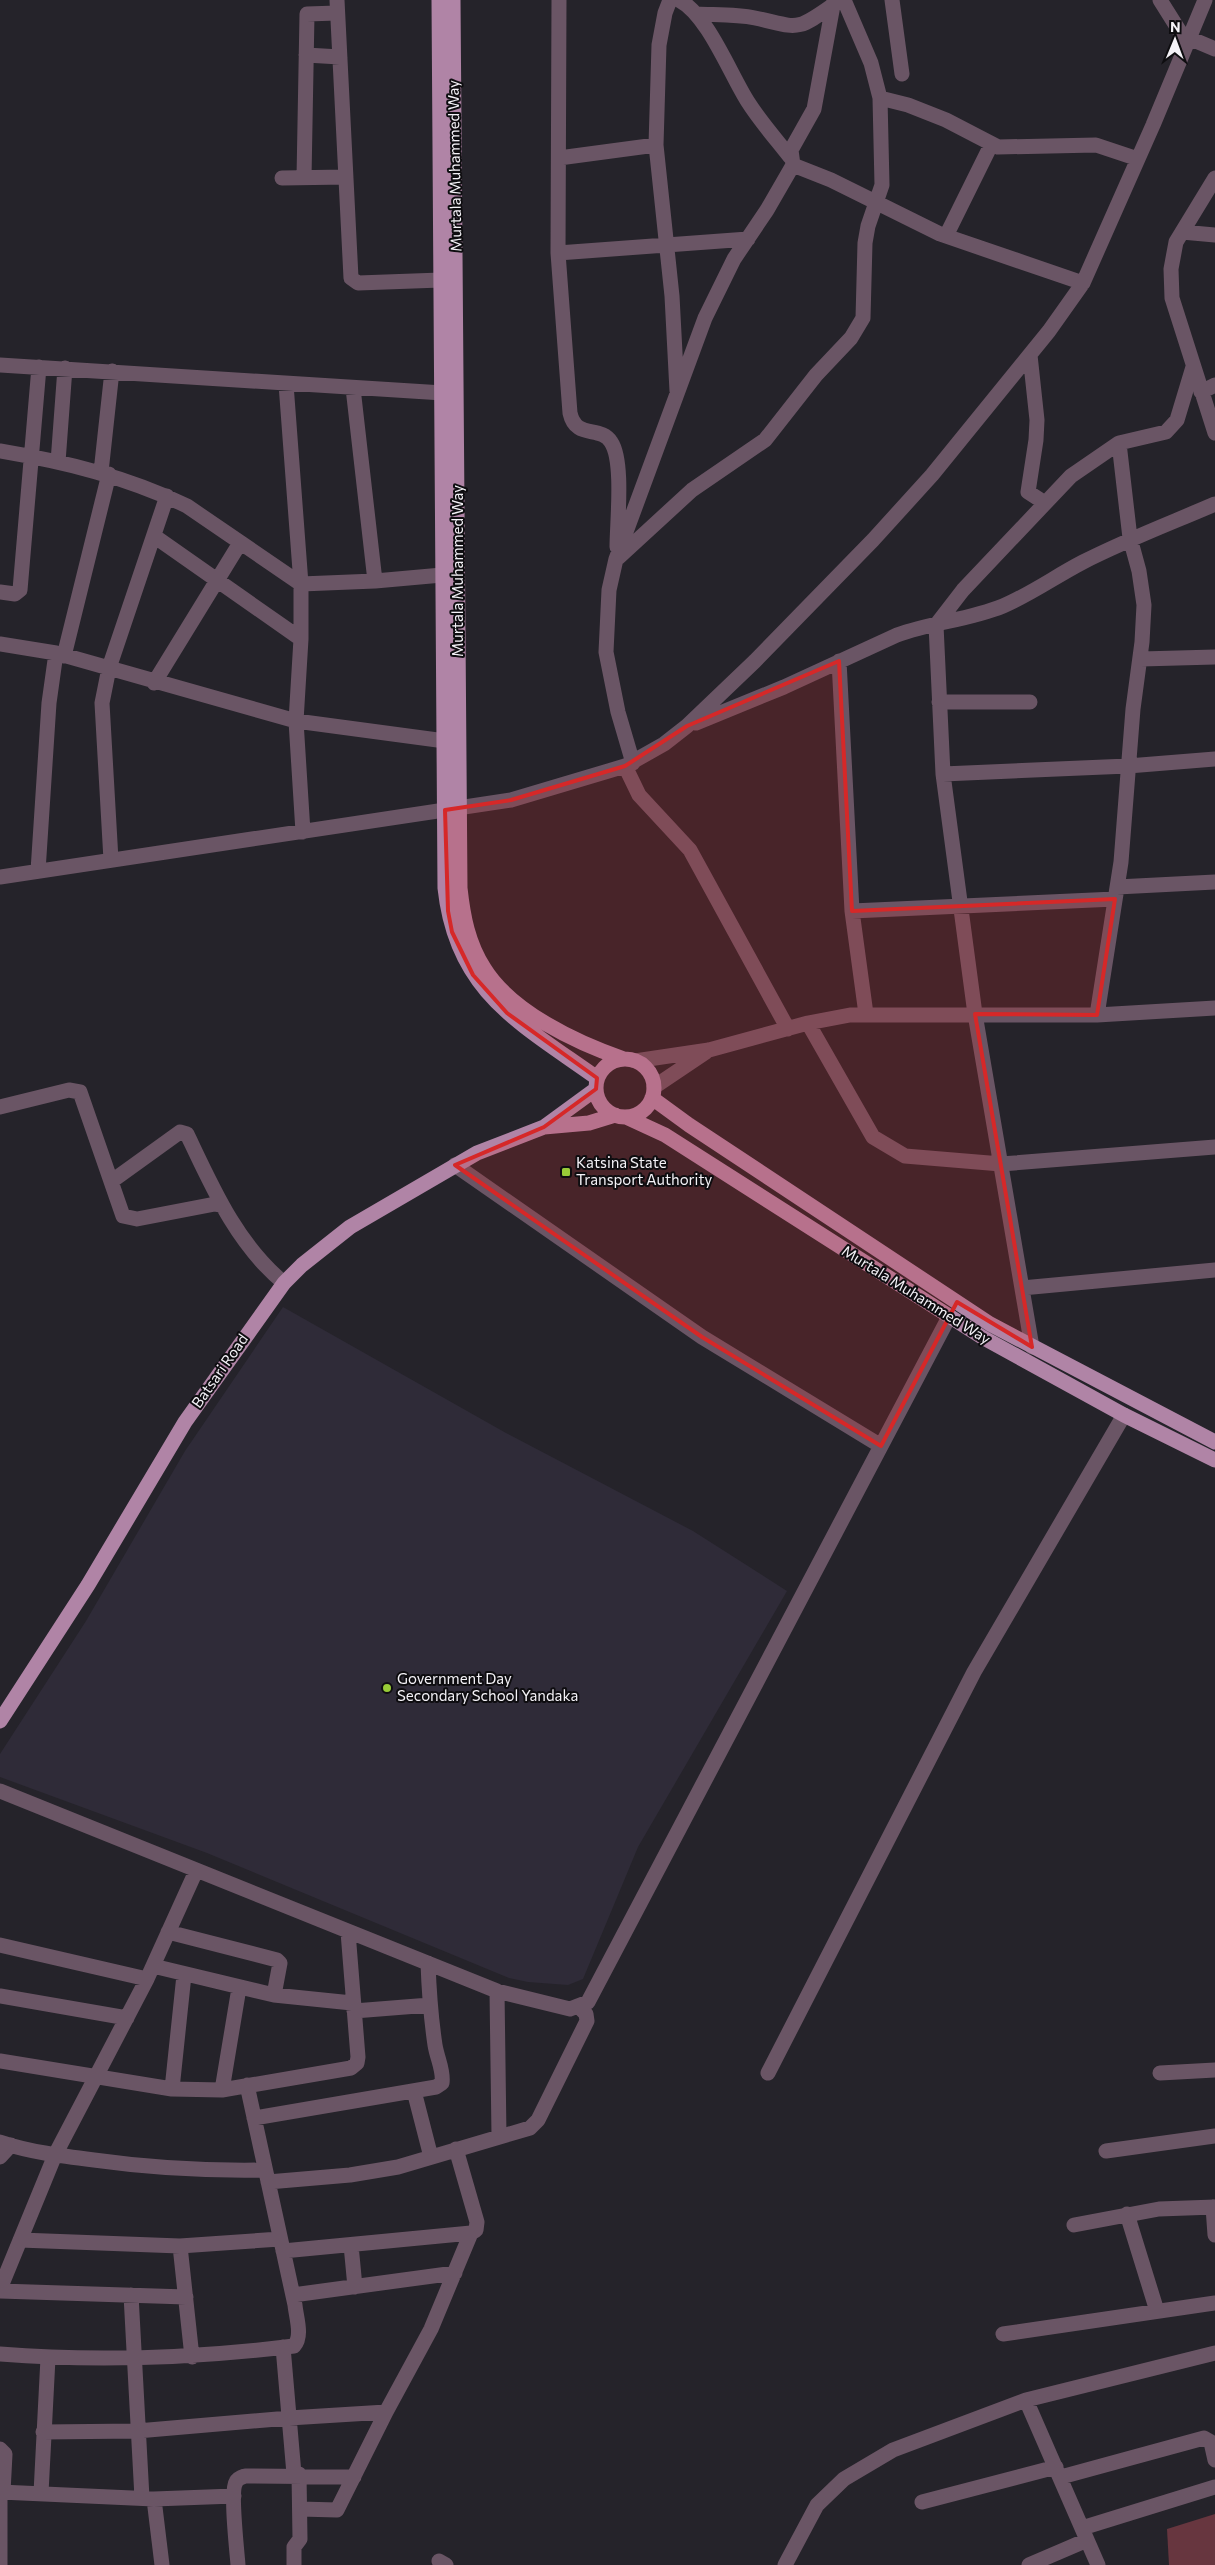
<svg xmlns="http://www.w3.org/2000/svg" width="1215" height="2565" font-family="Commissioner,sans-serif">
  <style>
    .built { fill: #2f2b38 }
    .green { fill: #67363f }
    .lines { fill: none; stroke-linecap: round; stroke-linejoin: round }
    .minor { stroke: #6a5565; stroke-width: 15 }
    .major { stroke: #b084a6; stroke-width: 15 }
    .marked { fill: #d62828; fill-opacity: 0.2; stroke: #d62828; stroke-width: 4; stroke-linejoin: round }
    .poi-dot { fill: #98cb37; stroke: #0e0d10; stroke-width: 2 }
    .labels { text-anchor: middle; stroke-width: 4; stroke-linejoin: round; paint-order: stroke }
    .street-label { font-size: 15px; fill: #f4f2f7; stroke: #0e0d10 }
    .poi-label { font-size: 15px; fill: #f4f2f7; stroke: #0e0d10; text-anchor: start }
  </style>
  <rect width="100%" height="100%" fill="#25232a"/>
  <path class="built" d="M 283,1307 L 506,1433 L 693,1531 L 787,1591 L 638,1847 L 583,1979 L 568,1985 L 528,1982 L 509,1978 L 207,1853 L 0,1777 L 0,1754 L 86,1621 L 185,1451 Z"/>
  <path class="green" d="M 1215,2514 L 1215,2565 L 1169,2565 L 1167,2529 Z"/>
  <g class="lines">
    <path class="minor" d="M 337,0 L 351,278 L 358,283 L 441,280
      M 559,0 L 558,253 L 570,413 C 576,440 600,425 611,442 C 624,461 617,523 617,547
      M 670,0 L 665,13 L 659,45 L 656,145 L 672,296 L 677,391
      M 679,0 C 708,15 730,74 748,102 C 760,121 776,139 790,157
      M 892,0 L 902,74
      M 1160,0 L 1187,43
      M 697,14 C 715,15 736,14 755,18 C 798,27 794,33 833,5
      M 1189,38 L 1215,49
      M 306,55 L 340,57
      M 880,98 L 908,105 L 946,120 L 998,147 L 1096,145 L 1138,159
      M 559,158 L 656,145
      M 793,165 L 831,180 L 940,234 L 1083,283
      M 282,178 L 346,177
      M 304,178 L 307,14 L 337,13
      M 1215,178 L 1176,242 L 1171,269 L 1172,298 L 1215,433
      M 1182,232 L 1215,235
      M 946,236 L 991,145
      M 558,253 L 748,239
      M 1030,355 L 1037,420 L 1036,440 L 1028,492 L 1045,503
      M 0,365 L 443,393
      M 286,384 L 301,584 L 301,639 L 296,721 L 303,832
      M 353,388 L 375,581
      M 1201,392 L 1215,385
      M 0,451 C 65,462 127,477 187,506 L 301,584 L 375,581 L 442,575
      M 58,462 L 65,368
      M 101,472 L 112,371
      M 154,536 L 301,639
      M 618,558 L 692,490 L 765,440 L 816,375 L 851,338 L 863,318 L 865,243 L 868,226 L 882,185 L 880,98 L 871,63 L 844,0
      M 0,592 L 15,594 L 20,590 L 39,367
      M 0,644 L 56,653 L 296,721 L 445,741
      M 64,656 L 109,474
      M 1141,659 L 1215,657
      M 839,661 L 852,911 L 866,1014
      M 154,683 L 240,543
      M 939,702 L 1030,702
      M 696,723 L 784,687 L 897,635 C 932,622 969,620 1003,606 C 1031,594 1056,576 1083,562 C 1126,540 1171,523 1215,504
      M 633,763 L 618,712 L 606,652 L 609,590 L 616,559 L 705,318 L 734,259 L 767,210 L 793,165 L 791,150 L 814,109 L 834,0
      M 625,766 L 639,795 L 690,850 L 788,1029
      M 943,774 L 1128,766 L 1215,759
      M 111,860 L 102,703 L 109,668 L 167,496
      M 38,871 L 49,703 L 56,653
      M 0,877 L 511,800 L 625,766 L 664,744 L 687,726 L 755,661 L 873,540 L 932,475 L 1049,331 L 1083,283 L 1153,125 L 1205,0
      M 1117,887 L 1215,882
      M 852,911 L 1115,899
      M 1097,1015 L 1121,862 L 1133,709 L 1142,642 L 1144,605 L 1139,571 L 1130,538 L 1119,443
      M 808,1023 L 873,1137 L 905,1156 L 1001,1164 L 1215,1147
      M 635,1061 L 709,1050 L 808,1023 L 850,1015 L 1097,1015 L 1215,1008
      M 654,1087 L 706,1052
      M 0,1107 L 69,1090 L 80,1092 L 123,1216 L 137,1219 L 215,1204 L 221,1205
      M 455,1165 L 702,1337 L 881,1446
      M 112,1181 L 180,1132 L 187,1134 C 213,1189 237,1244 284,1283
      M 1022,1288 L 1215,1270
      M 1032,1347 L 975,1014 L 943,774 L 936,625 L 963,590 L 1071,476 L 1119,443 L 1166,432 L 1177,420 L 1193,367
      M 0,1791 L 497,1991 L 570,2009 L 588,2002 L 949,1317
      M 168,1932 L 277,1960 L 280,1963 L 274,1995
      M 0,1945 L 147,1979
      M 153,1966 L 274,1995 L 352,2003
      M 497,1991 L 499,2136
      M 0,1996 L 127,2018
      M 354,2011 L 430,2005
      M 0,2061 L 172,2089 L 222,2090 L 351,2068 L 357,2063 L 358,2057 L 348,1932
      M 768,2073 L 974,1672 L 1124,1415
      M 1160,2073 L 1215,2070
      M 172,2089 L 184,1975
      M 222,2090 L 239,1988
      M 414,2091 L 431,2157
      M 254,2118 L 436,2087 L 442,2083 C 444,2071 437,2058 435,2045 C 431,2018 429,1991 428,1963
      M 0,2142 C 30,2152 62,2156 94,2160 C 151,2168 207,2171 265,2170
      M 1106,2151 L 1215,2136
      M 0,2157 L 11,2145
      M 268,2182 L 350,2175 L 398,2167 L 530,2128 L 538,2120 L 587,2021 L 586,2014 L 579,2007
      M 1213,2207 L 1215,2235
      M 1127,2214 L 1157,2311
      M 1074,2225 L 1159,2209 L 1215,2207
      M 20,2240 L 180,2246 L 280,2239
      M 351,2245 L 355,2287
      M 180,2246 L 192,2357
      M 283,2251 L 471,2233
      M 0,2289 L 55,2155 L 147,1979 L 196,1871
      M 0,2291 L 186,2297
      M 131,2295 L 142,2498
      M 293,2295 L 455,2273
      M 1003,2334 L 1215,2303
      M 283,2347 L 294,2474
      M 0,2354 C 99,2362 196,2358 294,2346 C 303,2336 296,2317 295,2305 L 247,2085
      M 1026,2400 L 1098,2565
      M 43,2432 L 137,2431 L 289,2418 L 386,2412
      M 0,2449 L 5,2454 L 3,2492
      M 1061,2477 L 1204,2438 L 1211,2442 L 1215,2460
      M 0,2492 L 154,2499 L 234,2496
      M 0,2492 L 0,2565
      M 41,2493 L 48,2358
      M 154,2499 L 162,2565
      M 922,2502 L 1056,2467
      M 300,2509 L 337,2510 L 386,2412 L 431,2329 L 471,2233 L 476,2230 L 477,2222 L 456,2149
      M 1082,2528 L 1215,2487
      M 439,2561 L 446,2565
      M 238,2565 C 237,2551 230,2491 236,2482 C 238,2478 242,2477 245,2476 L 354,2477
      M 294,2565 L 294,2547 L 300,2539 L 299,2474
      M 785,2565 L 817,2505 L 844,2479 L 893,2450 L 1026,2400 L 1215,2353
      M 1029,2565 L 1087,2540"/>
    <path class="major" d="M 439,0 L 445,888 C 456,992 520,1023 597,1078
      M 453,0 L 460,888 C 463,916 468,943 484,968 C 511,1012 577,1043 624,1059
      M596 1088a29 29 0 1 1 58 0a29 29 0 1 1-58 0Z
      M 652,1098 L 689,1125 L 990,1324 L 1215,1442
      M 626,1117 L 665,1135 L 982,1337 L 1124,1415 L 1215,1460
      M 544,1127 L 589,1123 L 615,1115
      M 0,1721 L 88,1585 L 185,1422 L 284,1283 L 302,1265 L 350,1227 L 477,1153 L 544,1127 L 596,1089"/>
  </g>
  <path class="marked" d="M 839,661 L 852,911 L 1115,899 L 1097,1015 L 975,1014 L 1032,1347 L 957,1302 L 881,1446 L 702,1337 L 455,1165 L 544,1127 L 596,1089 L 597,1078 L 507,1013 L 473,975 L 452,932 L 448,911 L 445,810 L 511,800 L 625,766 L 687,726 Z"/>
  <g class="poi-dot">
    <rect x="561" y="1167" width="10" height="10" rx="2.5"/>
    <circle cx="387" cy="1688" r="5"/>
  </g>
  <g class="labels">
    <g class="street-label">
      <text transform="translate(455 166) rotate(-91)" y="5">Murtala Muhammed Way</text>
      <text transform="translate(458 571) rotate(-90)" y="5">Murtala Muhammed Way</text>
      <text transform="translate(916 1295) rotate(32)" y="5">Murtala Muhammed Way</text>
      <text transform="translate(220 1371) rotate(-55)" y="5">Batsari Road</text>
    </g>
    <g class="poi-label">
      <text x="576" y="1168">Katsina State<tspan x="576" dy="17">Transport Authority</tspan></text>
      <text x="397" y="1684">Government Day<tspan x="397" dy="17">Secondary School Yandaka</tspan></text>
    </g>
  </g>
  <g transform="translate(1175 40) rotate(1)" stroke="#0e0d10" stroke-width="4" paint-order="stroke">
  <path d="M0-4L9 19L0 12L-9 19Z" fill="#f4f2f7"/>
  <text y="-8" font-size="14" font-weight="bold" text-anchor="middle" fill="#f4f2f7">N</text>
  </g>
</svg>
